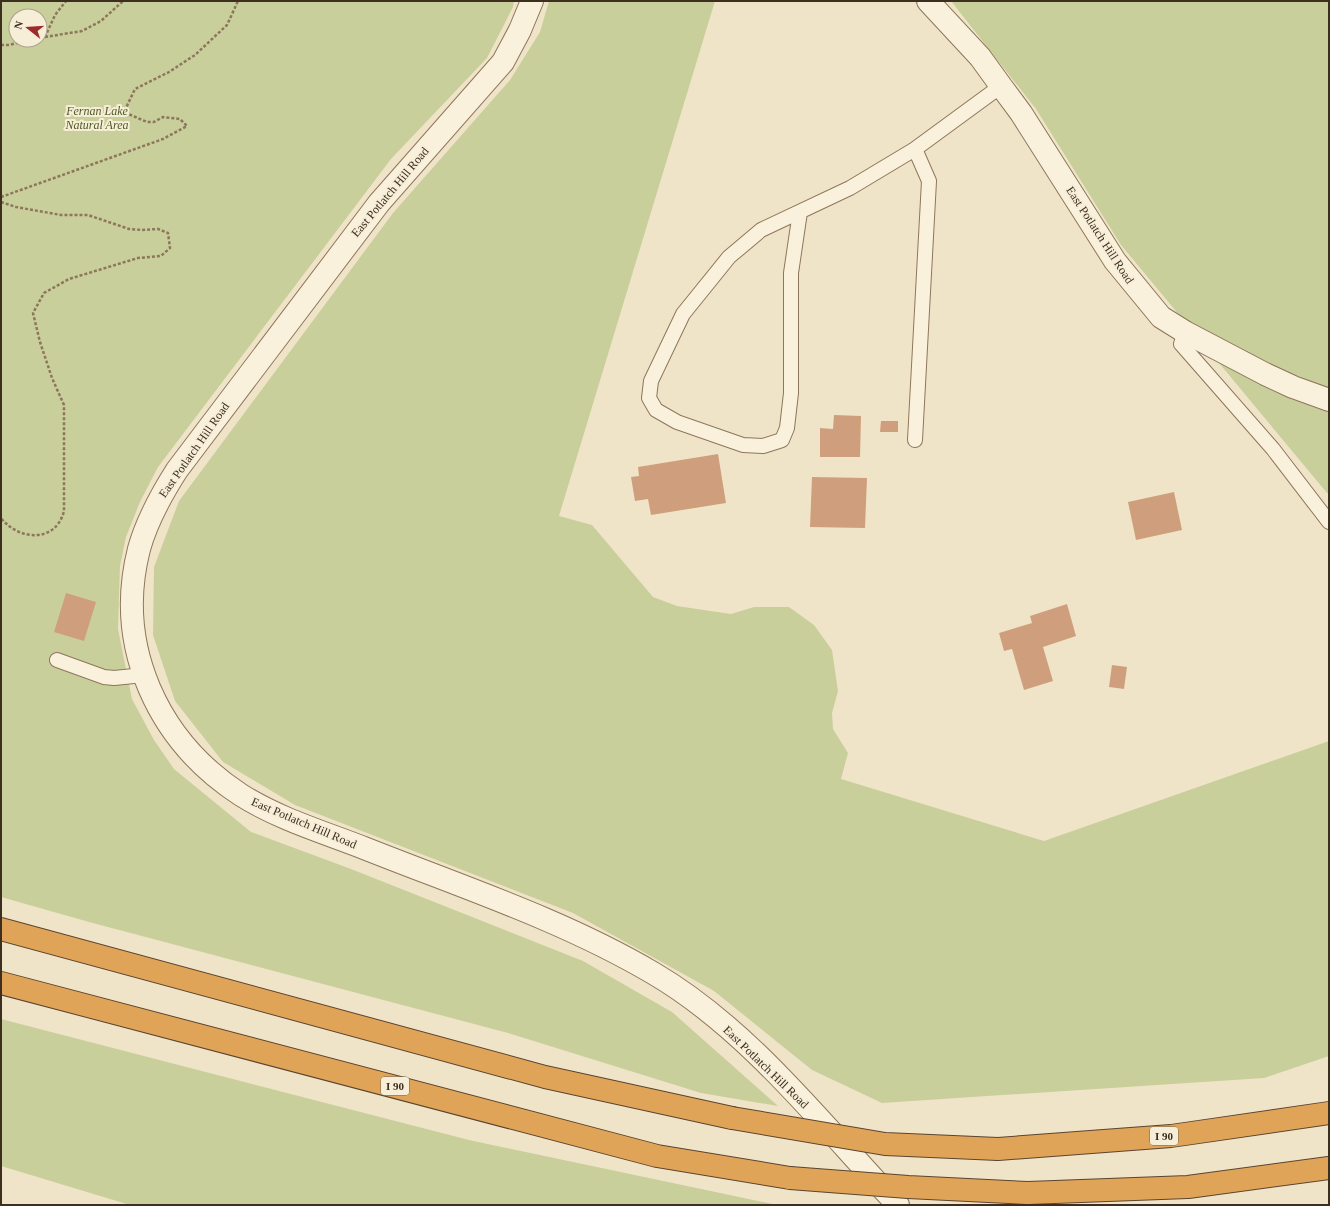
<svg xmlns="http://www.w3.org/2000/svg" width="1330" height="1206" font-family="'Times New Roman',serif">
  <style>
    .green { fill: #c9cf9b; fill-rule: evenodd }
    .building { fill: #cf9f7d }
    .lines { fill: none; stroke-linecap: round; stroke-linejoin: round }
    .service-casing { stroke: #8d765c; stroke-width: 16 }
    .minor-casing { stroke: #8d765c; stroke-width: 24 }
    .tertiary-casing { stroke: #8d765c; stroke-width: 24 }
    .motorway-casing { stroke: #5b4430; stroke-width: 24 }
    .path { stroke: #8d765c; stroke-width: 2.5; stroke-dasharray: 3 2; stroke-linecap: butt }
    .service { stroke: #faf1dc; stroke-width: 14 }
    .minor { stroke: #faf1dc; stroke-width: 22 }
    .tertiary { stroke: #faf1dc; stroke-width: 22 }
    .motorway { stroke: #e0a458; stroke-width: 22 }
    .motorway-bridge-casing { stroke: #5b4430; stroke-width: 24; stroke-linecap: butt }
    .motorway-bridge { stroke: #e0a458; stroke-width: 22 }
    .labels { text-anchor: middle; stroke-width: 4; stroke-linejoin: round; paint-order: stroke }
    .shield { fill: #f7eed8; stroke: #756857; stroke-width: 1 }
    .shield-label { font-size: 11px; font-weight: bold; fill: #3d2e20 }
    .park-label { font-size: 12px; font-style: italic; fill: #4d5a26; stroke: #f7eed8 }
    .street-label { font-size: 12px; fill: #3d2e20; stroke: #f7eed8 }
  </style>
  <rect width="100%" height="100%" fill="#f0e4c8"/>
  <path class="green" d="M 1,1 L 514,1 L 513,7 L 487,58 L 391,159 L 158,467 L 140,502 L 126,537 L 120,566 L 118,629 L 132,699 L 154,740 L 174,769 L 251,832 L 351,869 L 583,961 L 672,1012 L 778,1106 L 701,1093 L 508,1033 L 89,922 L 1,897 ZM 16,16 L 40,16 L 40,40 L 16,40 Z
    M 549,1 L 715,1 L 559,516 L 592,525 L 653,597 L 677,606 L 731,614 L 754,607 L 789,607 L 814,625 L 832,650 L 838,691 L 832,713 L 833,729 L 848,753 L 841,779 L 1044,841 L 1329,741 L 1329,1056 L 1264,1078 L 882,1103 L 812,1070 L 714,991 L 573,913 L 295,805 L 223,762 L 175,701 L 153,635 L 154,567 L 179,501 L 393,213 L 510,80 L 540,32 Z
    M 951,1 L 1329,1 L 1329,493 L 1327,493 L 1121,245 L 1036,109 Z
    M 1,1019 L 469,1140 L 777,1205 L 130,1205 L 1,1166 Z"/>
  <path class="building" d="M 834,415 L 861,416 L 860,457 L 820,457 L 820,428 L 833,429 Z
    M 881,421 L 898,421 L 898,432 L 880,432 Z
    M 718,454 L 726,503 L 651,515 L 648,499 L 635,501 L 631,477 L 639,476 L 638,467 Z
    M 812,477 L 867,478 L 865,528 L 810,527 Z
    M 1174,492 L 1182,530 L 1136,540 L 1128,502 Z
    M 66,593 L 96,602 L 84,641 L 54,632 Z
    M 1067,604 L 1076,636 L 1043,647 L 1053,681 L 1024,690 L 1012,649 L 1004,651 L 999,633 L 1032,623 L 1030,616 Z
    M 1112,665 L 1127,667 L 1124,689 L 1109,687 Z"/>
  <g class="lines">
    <g class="service-casing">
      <path id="service" d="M 800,212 L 791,273 L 791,393 L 787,428 L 782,440 L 763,446 L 743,445 L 677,422 L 656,410 L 649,398 L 651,381 L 683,314 L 729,257 L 761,230 L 850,188 L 915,149 L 1001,86
        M 1185,332 L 1181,344 L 1273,449 L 1329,522
        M 915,440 L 929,181 L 915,149
        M 57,660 L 104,677 L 114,678 L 144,675"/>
    </g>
    <g class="minor-casing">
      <path id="minor" d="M 928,1 L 980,57 L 1001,86 L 1021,113 L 1115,261 L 1161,317 L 1185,332 L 1265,374 L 1293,387 L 1329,400"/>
    </g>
    <g class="tertiary-casing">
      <path id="tertiary" d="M 532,1 L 520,30 L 503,62 L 379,203 L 177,470 C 161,495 147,520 139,549 C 114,647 158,741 241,795 C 279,819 323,832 364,848 C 462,887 563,920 653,973 C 749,1029 823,1126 898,1205"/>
    </g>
    <g class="motorway-casing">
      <path id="motorway" d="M 1,929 L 545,1077 L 732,1118
        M 1,983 L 657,1156 L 790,1178
        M 998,1149 L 1171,1136 L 1329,1113
        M 1028,1193 L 1188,1187 L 1329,1168"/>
    </g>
    <path class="path" d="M 45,37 L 82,31 L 101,21 L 123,1
      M 40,38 L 45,37 L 55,15 L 66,1
      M 1,45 L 9,45 L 29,40
      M 1,197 L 163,139 L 187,126 L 180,119 L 163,117 L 154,122 L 147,122 L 124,112 L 135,89 L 169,72 L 195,55 L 227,25 L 238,1
      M 1,202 L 16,207 L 61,215 L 88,215 L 129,229 L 142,230 L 158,229 L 168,233 L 170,248 L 161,256 L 138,258 L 69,279 L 44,293 L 33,313 L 40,342 L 52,378 L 64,405 L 64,511 C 56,543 19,541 1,518"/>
    <use href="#service" class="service"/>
    <use href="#minor" class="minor"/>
    <use href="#tertiary" class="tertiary"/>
    <use href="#motorway" class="motorway"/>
    <g class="motorway-bridge-casing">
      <path id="motorway-bridge" d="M 732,1118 L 885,1144 L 998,1149
        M 790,1178 L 908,1187 L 1028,1193"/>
    </g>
    <use href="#motorway-bridge" class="motorway-bridge"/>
  </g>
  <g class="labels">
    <g class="shield">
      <rect x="381" y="1077" width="28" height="18" rx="3"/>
      <rect x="1150" y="1127" width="28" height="18" rx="3"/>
    </g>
    <g class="shield-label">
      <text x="395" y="1090">I 90</text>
      <text x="1164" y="1140">I 90</text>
    </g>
    <g class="park-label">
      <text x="97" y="115">Fernan Lake<tspan x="97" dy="14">Natural Area</tspan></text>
    </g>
    <g class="street-label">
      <text transform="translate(390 192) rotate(-50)" y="4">East Potlatch Hill Road</text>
      <text transform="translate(1100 235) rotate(57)" y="4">East Potlatch Hill Road</text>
      <text transform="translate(194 450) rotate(-55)" y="4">East Potlatch Hill Road</text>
      <text transform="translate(304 823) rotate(23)" y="4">East Potlatch Hill Road</text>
      <text transform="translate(766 1067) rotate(44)" y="4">East Potlatch Hill Road</text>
    </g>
  </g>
  <rect width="1330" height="1206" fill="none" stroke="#3d2e20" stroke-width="4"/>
  <g transform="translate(28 28) rotate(287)"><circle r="19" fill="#f7eed8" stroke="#ada18e"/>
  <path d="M0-3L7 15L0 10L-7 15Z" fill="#9e2a2b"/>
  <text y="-6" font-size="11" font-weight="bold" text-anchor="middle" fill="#3d2e20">N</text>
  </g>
</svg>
